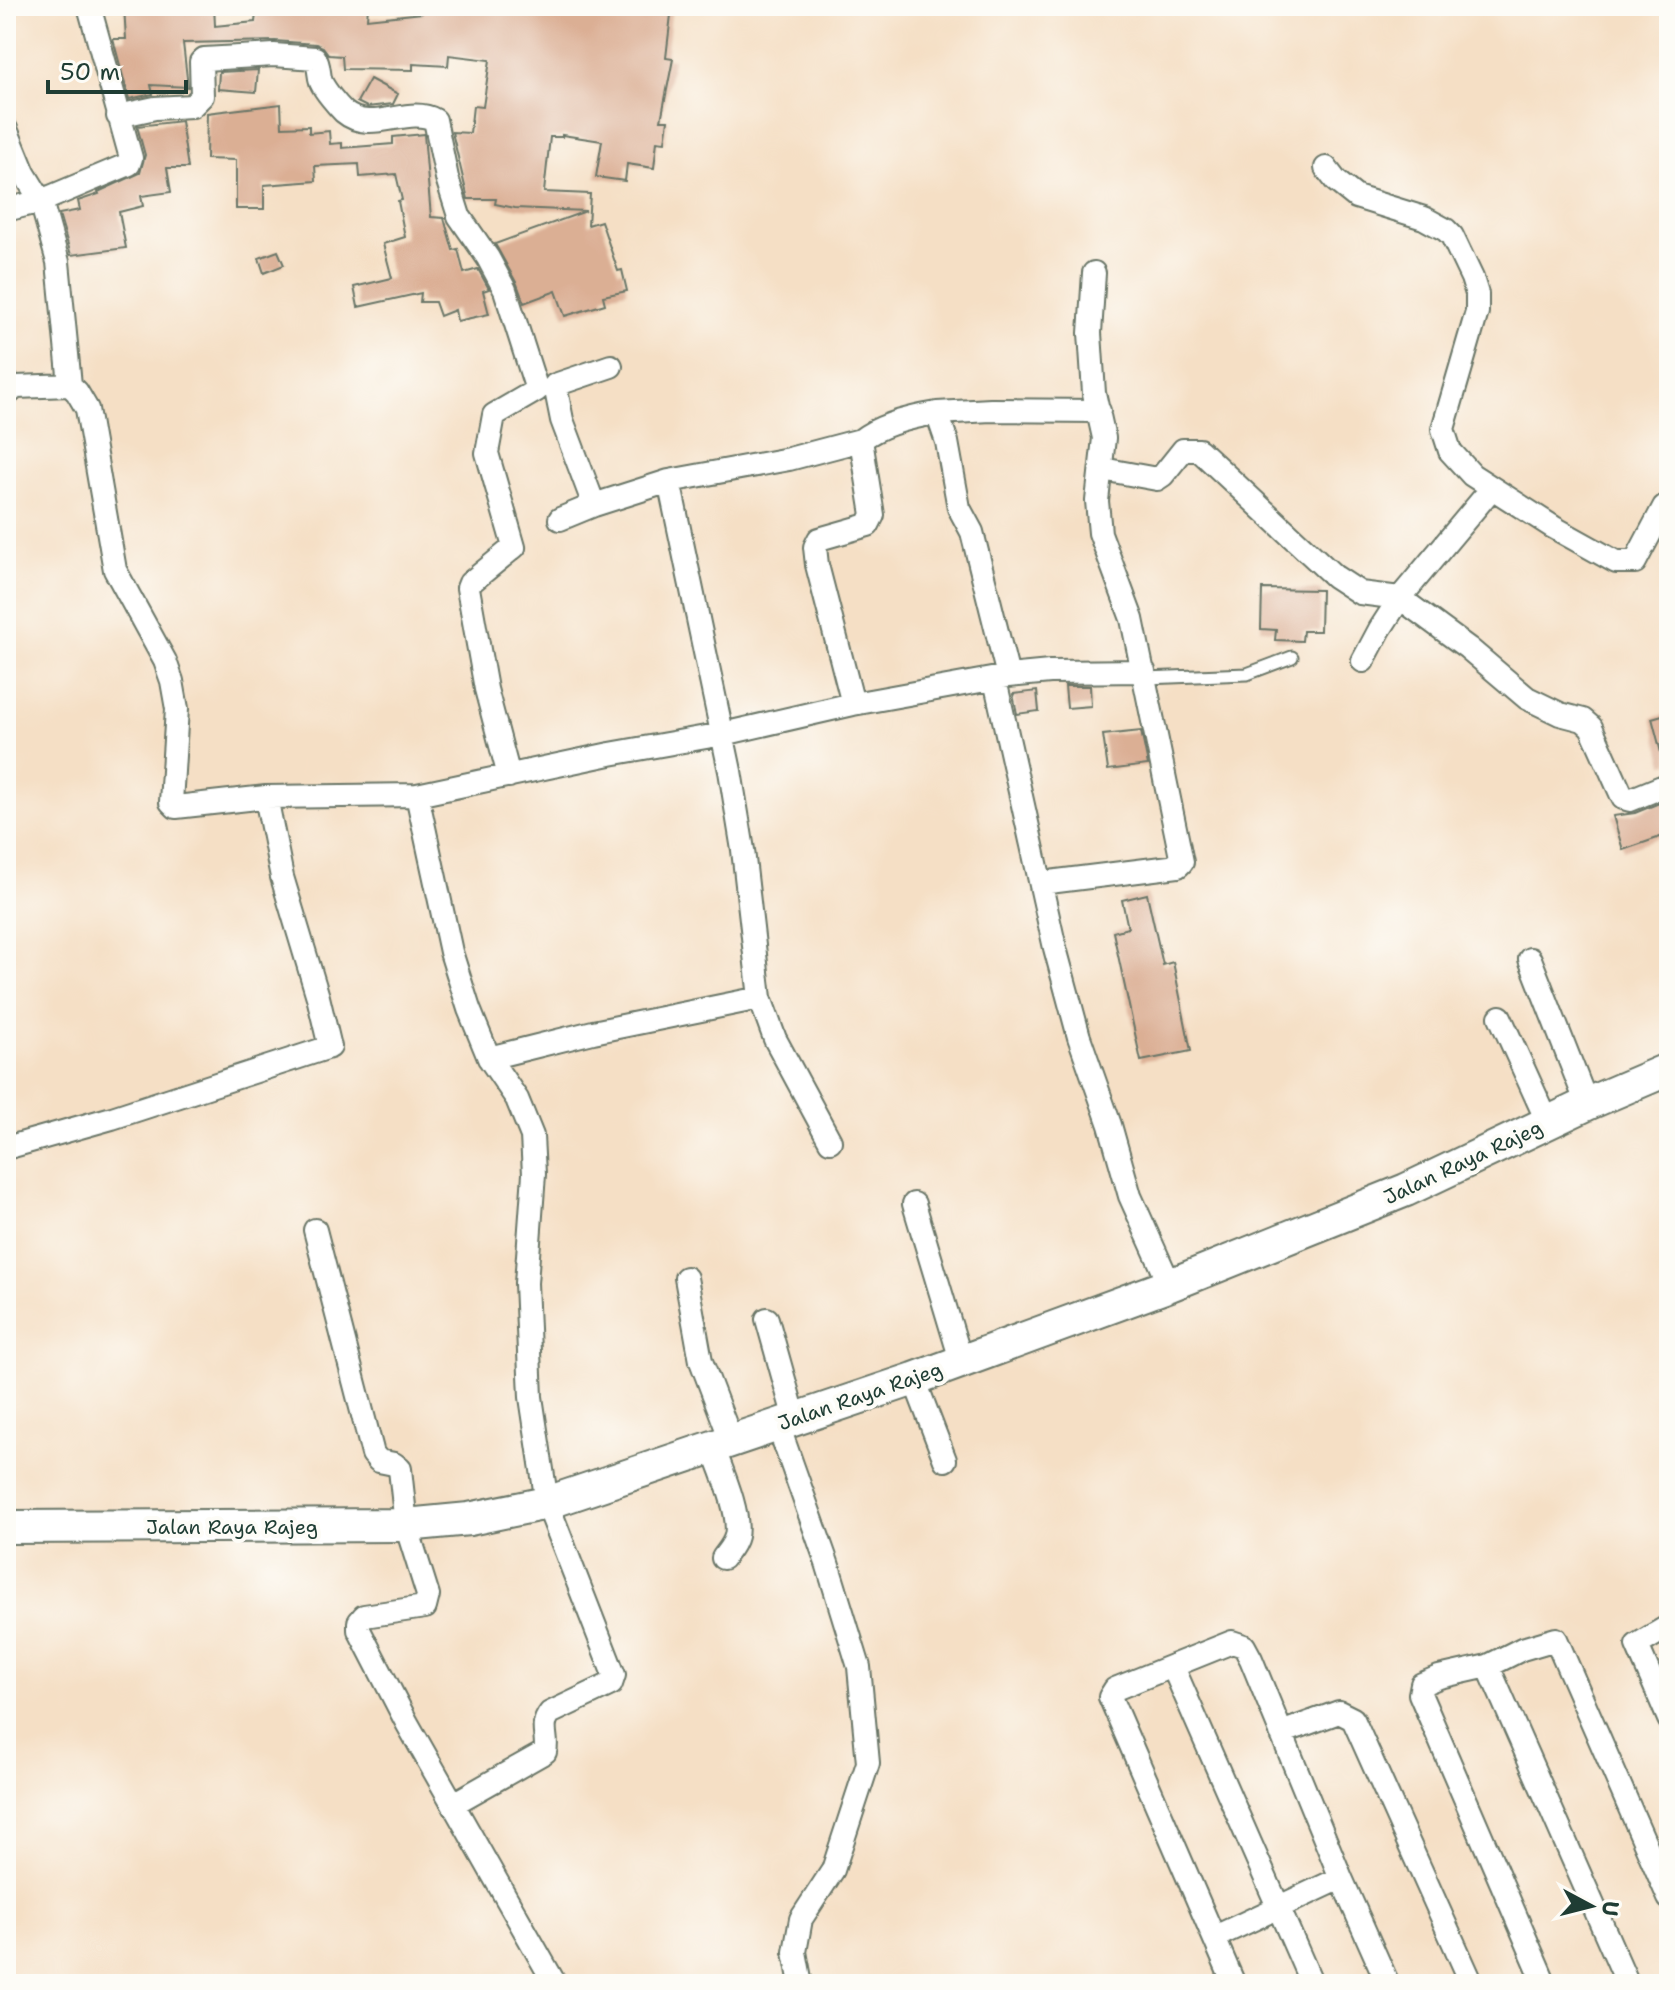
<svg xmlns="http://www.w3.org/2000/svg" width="1675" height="1990" font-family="'Shantell Sans',sans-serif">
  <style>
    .building { fill: #dbaf94 }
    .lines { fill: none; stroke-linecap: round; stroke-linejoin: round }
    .lane-casing { stroke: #6a7667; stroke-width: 15 }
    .street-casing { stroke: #6a7667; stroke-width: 26 }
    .secondary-casing { stroke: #6a7667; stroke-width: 36 }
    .lane { stroke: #fff; stroke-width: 11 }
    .street { stroke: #fff; stroke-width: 22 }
    .secondary { stroke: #fff; stroke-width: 32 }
    .labels { text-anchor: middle; stroke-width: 8; stroke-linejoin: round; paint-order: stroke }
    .street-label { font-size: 20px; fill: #1f3d34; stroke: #fdfcf7 }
  </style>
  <rect width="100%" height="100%" fill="#fdfcf7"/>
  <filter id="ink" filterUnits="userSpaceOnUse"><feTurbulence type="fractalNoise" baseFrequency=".0125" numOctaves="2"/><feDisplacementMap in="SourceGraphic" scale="16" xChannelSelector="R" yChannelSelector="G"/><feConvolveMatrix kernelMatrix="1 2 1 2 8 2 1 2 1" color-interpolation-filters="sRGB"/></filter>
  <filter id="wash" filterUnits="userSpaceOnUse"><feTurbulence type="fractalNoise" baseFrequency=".006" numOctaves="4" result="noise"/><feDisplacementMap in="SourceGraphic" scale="32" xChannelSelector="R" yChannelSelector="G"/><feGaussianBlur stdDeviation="1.8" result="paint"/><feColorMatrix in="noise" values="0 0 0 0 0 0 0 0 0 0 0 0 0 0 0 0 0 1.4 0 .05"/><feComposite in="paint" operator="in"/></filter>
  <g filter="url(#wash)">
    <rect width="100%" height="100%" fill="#f5dfc5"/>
    <g id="blocks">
      <path class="building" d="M 124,6 L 189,10 L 189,6 L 214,6 L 215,26 L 255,22 L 257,6 L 368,6 L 367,19 L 422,13 L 422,6 L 578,6 L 605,9 L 605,6 L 672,6 L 666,58 L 673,59 L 661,120 L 668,120 L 665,142 L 657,141 L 654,168 L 627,164 L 625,181 L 596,177 L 602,141 L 562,135 L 562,137 L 550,137 L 544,192 L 590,194 L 588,225 L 601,221 L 618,271 L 622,270 L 627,291 L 603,296 L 605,304 L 565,316 L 556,291 L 524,303 L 517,284 L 495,244 L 586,211 L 515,208 L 495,204 L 496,199 L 468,199 L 452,132 L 470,133 L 473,106 L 483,107 L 490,60 L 449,55 L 448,66 L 413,64 L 413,70 L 343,69 L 342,56 L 329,55 L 323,47 L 316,44 L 275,41 L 183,43 L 188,87 L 151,85 L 153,94 L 129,99 L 113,39 L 126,39 Z
        M 258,70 L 256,92 L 218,89 L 219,72 Z
        M 370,79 L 398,94 L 393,104 L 367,107 L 357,102 Z
        M 281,104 L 282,127 L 309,126 L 309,133 L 329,131 L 330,144 L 342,143 L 342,148 L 393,144 L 393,137 L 424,134 L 431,217 L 444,218 L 453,250 L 458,249 L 464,273 L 478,269 L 489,289 L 483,291 L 489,314 L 457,321 L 455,310 L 440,316 L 435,302 L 420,302 L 421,293 L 358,307 L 354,287 L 392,278 L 383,244 L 405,237 L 398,201 L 402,200 L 396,174 L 360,177 L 359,164 L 315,166 L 316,181 L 264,185 L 264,209 L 236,209 L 236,160 L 206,159 L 207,113 Z
        M 181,121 L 188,168 L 167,168 L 171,192 L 141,196 L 143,206 L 119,212 L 126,248 L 71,255 L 59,214 L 80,210 L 78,201 L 99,194 L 98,192 L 140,173 L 145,155 L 137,126 Z
        M 278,251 L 284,265 L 264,273 L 259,258 Z
        M 1262,589 L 1321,590 L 1320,631 L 1303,631 L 1302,641 L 1275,640 L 1276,630 L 1261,629 Z
        M 1065,686 L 1090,686 L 1091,706 L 1067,708 Z
        M 1037,691 L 1039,711 L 1017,714 L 1013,694 Z
        M 1669,713 L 1669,763 L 1664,764 L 1652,718 Z
        M 1141,731 L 1148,765 L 1108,770 L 1103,735 Z
        M 1669,799 L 1669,834 L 1623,850 L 1613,816 L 1635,813 Z
        M 1147,894 L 1163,965 L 1173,962 L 1191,1051 L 1141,1061 L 1113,932 L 1128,928 L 1122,900 Z"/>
    </g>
  </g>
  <g filter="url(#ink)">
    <use href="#blocks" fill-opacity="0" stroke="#6a7667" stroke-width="2"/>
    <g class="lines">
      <g class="lane-casing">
        <path id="lane" d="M 1146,678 L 1247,674 L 1292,657"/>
      </g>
      <g class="street-casing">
        <path id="street" d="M 89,6 L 131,158 L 129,164 L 41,201 L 58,262 L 70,385 L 77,392 L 87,409 L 115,570 L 165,661 L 172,681 L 177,709 L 171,802 L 176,807 L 266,797 L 417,795 L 610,754 L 723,734 L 853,704 L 1008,676 L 1050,672 L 1144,671
          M 118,116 L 155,108 L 192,106 L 202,96 L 201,62 L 204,59 L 274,55 L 315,58 C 320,66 318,73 321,82 C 325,91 337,105 344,112 C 371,135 408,105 435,120 L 447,178 L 459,216 L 488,258 L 505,290 L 537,390 L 494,415 L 487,453 L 514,547 L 470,583 L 468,588 L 486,689 L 509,776
          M 6,129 L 24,173 L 41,201 L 6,210
          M 1326,168 L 1336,181 L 1356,197 L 1424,218 L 1446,230 L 1452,236 L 1472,278 L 1477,294 L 1477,312 L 1443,429 L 1450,451 L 1472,475 L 1553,527 L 1616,562 L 1635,562 L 1664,507 L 1669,503
          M 611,366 L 555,385 L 562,420 L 594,505 L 669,481
          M 6,395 L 16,387 L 70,385
          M 937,413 L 991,410 L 1099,411
          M 1102,469 L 1157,479 L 1163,475 L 1183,450 L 1199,450 L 1334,576 L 1360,593 L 1400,598 L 1492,488
          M 560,519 L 594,505
          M 1363,661 L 1380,629 L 1400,598 L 1468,648 L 1527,698 L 1560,714 L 1583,720 L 1591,727 L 1623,798 L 1630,800 L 1669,784
          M 995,680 L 1055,948 L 1079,1037 L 1110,1125 L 1130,1196 L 1170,1285
          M 853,704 L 817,565 L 815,547 L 819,539 L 868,525 L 873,515 L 861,440
          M 417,795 L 451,952 L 469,1009 L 489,1058 L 517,1099 L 532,1136 L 534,1174 L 526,1283 L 531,1397 L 547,1503 L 614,1675 L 611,1684 L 550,1713 C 539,1727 549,1738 545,1752 L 453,1804
          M 1041,883 L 1178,866 L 1182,862 L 1132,619 L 1100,533 L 1097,501 L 1104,438 L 1094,393 L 1090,333 L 1094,273
          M 1530,959 L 1587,1104
          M 1500,1017 L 1548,1123
          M 489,1058 L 593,1032 L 760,998
          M 830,1141 L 775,1039 L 760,998 L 743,850 L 730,771 L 669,481 L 789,459 L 861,440 C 881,424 912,417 937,413 L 947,442 L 959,508 L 972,532 L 1008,676
          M 6,1148 L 112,1118 L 330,1047 L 318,997 L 282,877 L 266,797
          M 914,1204 L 961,1360
          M 315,1230 L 373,1454 L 379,1461 L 394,1464 L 400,1469 L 406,1525 L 428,1595 L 425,1607 L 364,1616 L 359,1622 L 359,1630 L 407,1723 L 555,1984
          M 686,1278 L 701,1361 L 731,1440
          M 767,1319 L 795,1419
          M 914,1379 L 945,1460
          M 778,1425 L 827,1563 L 859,1667 L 868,1763 L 833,1870 L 801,1919 L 795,1952 L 801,1984
          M 713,1447 C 721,1469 741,1514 736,1536 C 734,1545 728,1551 723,1558
          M 1669,1626 L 1637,1645 L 1669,1719
          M 1488,1666 L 1628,1984
          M 1173,1667 L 1312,1984
          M 1281,1733 L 1339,1712 L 1353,1719 L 1472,1984
          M 1215,1937 L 1341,1878
          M 1234,1984 L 1110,1697 L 1115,1689 L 1232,1642 L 1244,1646 L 1251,1659 L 1341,1878 L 1388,1984
          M 1545,1984 L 1420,1694 L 1422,1684 L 1439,1677 L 1488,1666 L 1522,1649 L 1556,1639 L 1669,1898"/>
      </g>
      <g class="secondary-casing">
        <path id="secondary" d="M 6,1527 L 406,1525 L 469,1519 L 547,1503 L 914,1379 L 1170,1285 L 1406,1190 L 1587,1104 L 1669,1069"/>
      </g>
      <use href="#lane" class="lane"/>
      <use href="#street" class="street"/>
      <use href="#secondary" class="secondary"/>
    </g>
  </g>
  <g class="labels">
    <g class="street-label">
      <text transform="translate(1463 1162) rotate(-25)" y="7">Jalan Raya Rajeg</text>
      <text transform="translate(860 1396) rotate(-19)" y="7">Jalan Raya Rajeg</text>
      <text x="232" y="1534">Jalan Raya Rajeg</text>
    </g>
  </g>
  <rect width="1675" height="1990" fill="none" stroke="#fdfcf7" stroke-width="32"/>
  <g transform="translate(1591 1906) rotate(97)" stroke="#fdfcf7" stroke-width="6" paint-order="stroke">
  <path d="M0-6L14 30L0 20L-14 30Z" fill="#1f3d34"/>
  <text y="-12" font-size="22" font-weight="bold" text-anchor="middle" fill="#1f3d34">U</text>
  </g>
  <path d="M48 80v12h138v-12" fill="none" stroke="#1f3d34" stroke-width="4"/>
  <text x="60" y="80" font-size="24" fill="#1f3d34" stroke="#fdfcf7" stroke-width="6" paint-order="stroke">50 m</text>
</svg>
